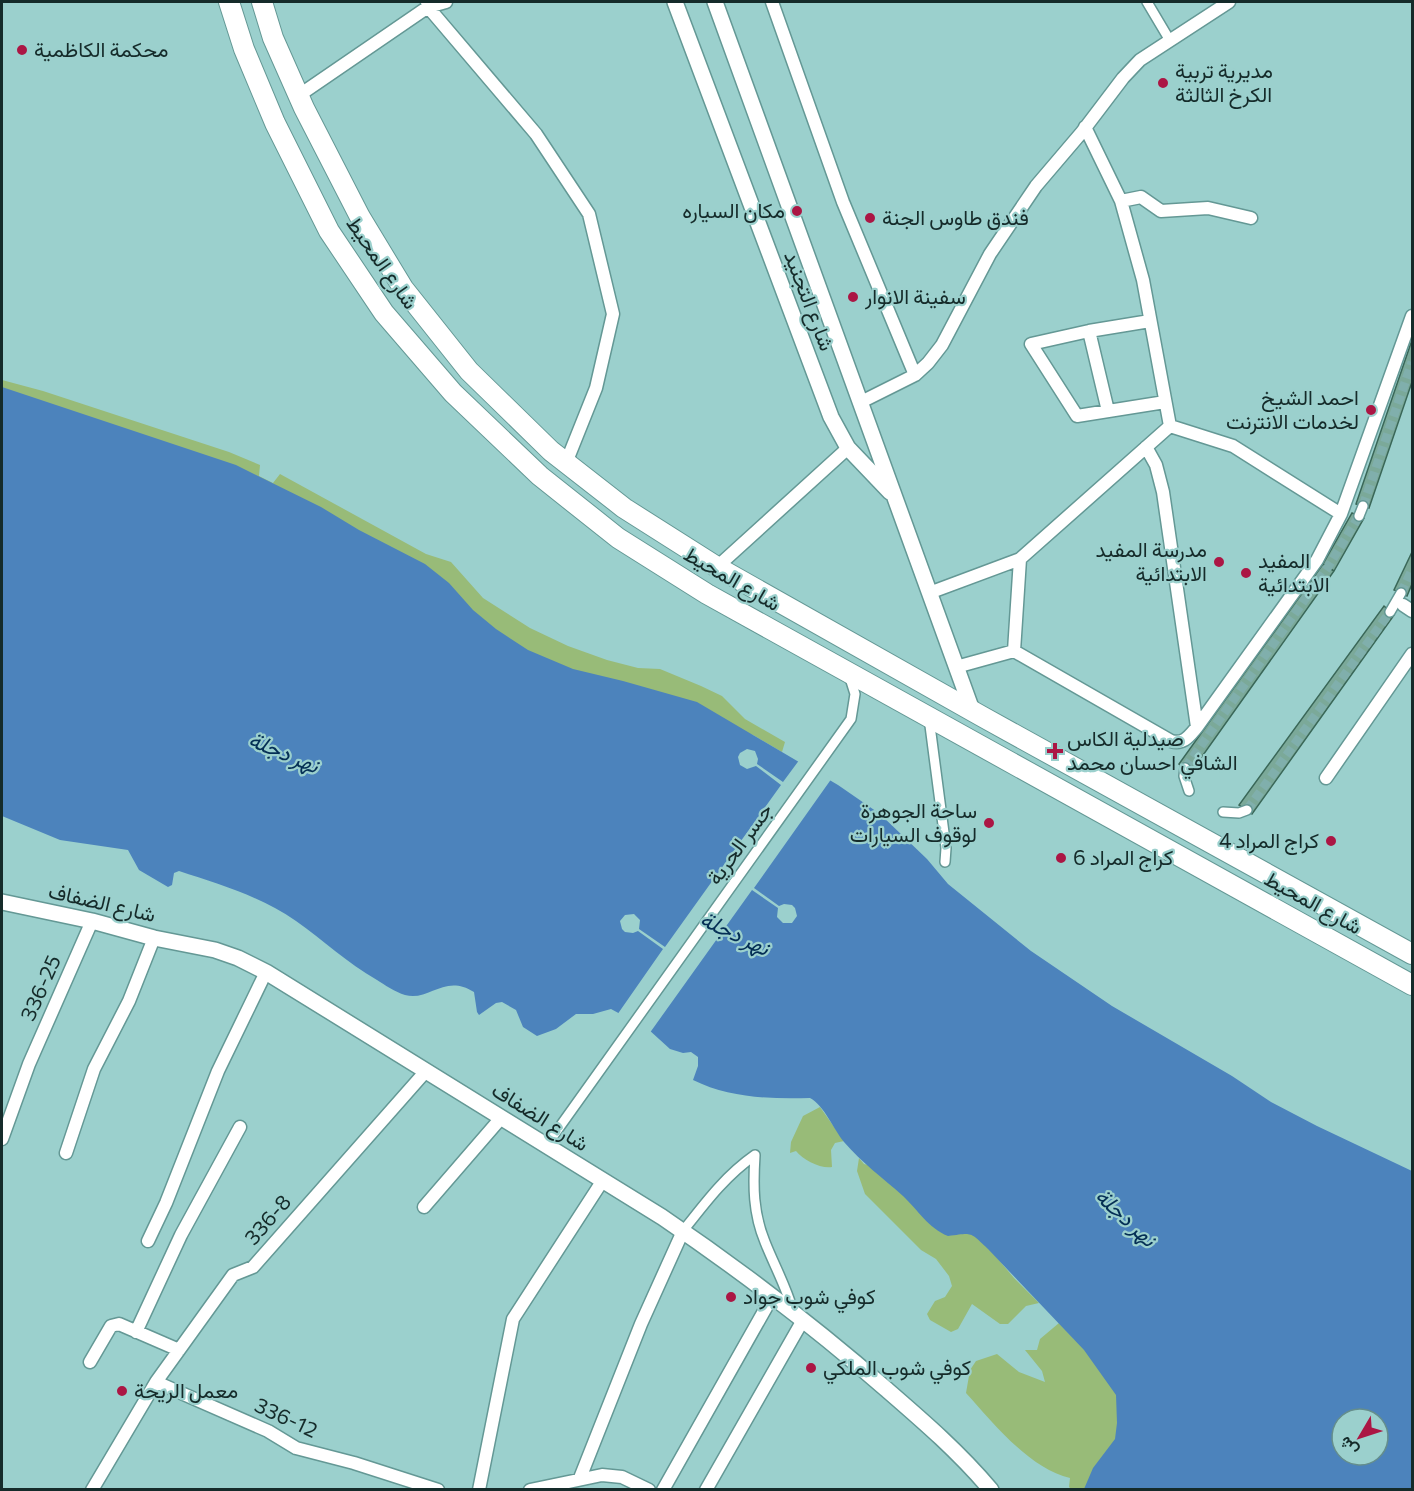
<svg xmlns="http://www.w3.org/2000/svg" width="1414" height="1491" font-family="Commissioner,Vazirmatn,sans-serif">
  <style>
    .green { fill: #98bb78 }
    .water { fill: #4c83bc; fill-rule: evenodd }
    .pier { fill: #9bd0cd }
    .building { fill: #7ba999; stroke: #3a6758; stroke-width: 1.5 }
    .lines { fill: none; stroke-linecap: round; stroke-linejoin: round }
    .pedestrian-tunnel { stroke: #80afac; stroke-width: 9; stroke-dasharray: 9 4.5; stroke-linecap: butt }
    .pedestrian-casing { stroke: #649895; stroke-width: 12 }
    .minor-casing { stroke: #649895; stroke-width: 15 }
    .tertiary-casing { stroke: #649895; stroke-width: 18 }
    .primary-casing { stroke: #649895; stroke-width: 22 }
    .pedestrian { stroke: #fff; stroke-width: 9 }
    .minor { stroke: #fff; stroke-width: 12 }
    .tertiary { stroke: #fff; stroke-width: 15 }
    .primary { stroke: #fff; stroke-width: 20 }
    .poi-dot { fill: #ab1644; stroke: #9bd0cd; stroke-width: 2 }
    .labels { text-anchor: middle; stroke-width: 4.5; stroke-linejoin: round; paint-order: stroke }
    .poi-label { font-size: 21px; fill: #152b2a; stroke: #9bd0cd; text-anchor: start }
    .street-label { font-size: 21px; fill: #152b2a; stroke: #9bd0cd }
    .water-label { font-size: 22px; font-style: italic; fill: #042e54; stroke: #9bd0cd }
  </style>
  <rect width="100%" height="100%" fill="#9bd0cd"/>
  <path class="green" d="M 2,380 L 43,391 L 229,452 L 260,465 L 259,476 L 273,483 L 280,474 L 426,554 L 451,562 L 483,598 L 530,628 L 568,646 L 607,660 L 638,668 L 660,669 L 701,686 L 722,696 L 745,719 L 785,742 L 782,752 L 753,735 L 632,699 L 2,409 Z
    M 820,1107 L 844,1141 L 835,1143 L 831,1150 L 832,1167 C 821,1169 803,1160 796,1151 L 790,1153 L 791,1142 L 803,1116 Z
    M 859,1158 L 864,1164 L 934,1183 L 1014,1278 L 1039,1303 L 1026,1306 L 1008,1324 L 1000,1324 L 972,1304 L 958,1329 L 951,1332 L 930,1320 L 927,1314 L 935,1301 L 945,1297 L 952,1286 L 949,1276 L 936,1259 L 921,1250 L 865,1194 L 857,1171 Z
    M 1059,1323 L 1075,1340 L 1083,1339 L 1180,1489 L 1071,1489 L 1069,1487 L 1070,1478 C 1030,1469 993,1423 966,1393 L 970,1370 L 976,1361 L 997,1354 L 1019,1372 L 1045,1382 L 1042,1371 L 1025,1350 L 1037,1350 L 1040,1339 Z"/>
  <path class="water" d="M 2,387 L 236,465 L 321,507 L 359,530 L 425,564 L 449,583 L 473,610 L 496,629 L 528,650 L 573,669 L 623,681 L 697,702 L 838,785 L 880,814 L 927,859 L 948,884 L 1031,951 L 1112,1006 L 1232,1076 L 1271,1102 L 1317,1126 L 1412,1171 L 1412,1489 L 1084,1489 L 1093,1468 L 1115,1439 L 1117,1423 L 1116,1395 L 1084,1350 L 988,1249 C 969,1231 973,1233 948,1236 C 928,1228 918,1210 903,1196 C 883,1178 862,1163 844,1142 C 834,1130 824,1105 810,1098 C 770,1099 729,1098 693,1080 L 698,1066 L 698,1057 L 691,1052 L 683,1053 L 670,1049 L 648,1029 L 611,1009 L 593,1014 L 576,1014 L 556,1029 L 537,1036 L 523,1027 L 516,1010 L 502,1002 L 496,1003 L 479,1015 L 477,1012 L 474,992 C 444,973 429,1002 405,995 C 395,992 385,985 377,980 C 347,963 323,940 296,921 C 260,896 219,884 179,871 L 174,873 L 172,885 L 168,887 L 139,870 L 128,850 L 60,840 L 2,816 ZM 1342,1419 L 1378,1419 L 1378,1455 L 1342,1455 Z"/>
  <path class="pier" d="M 747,749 L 755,751 L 758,759 L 757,764 L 783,782 L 800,759 L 832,778 L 754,888 L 779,906 L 784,904 L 792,905 L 795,908 L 797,916 L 792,923 L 783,923 L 777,917 L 778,908 L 752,890 L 649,1034 L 634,1028 L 617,1015 L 663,949 L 638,931 L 633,933 L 625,932 L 622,929 L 620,921 L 625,915 L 634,914 L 640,920 L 639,929 L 665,947 L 781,785 L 756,766 L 747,769 L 740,765 L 738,757 L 740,753 Z"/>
  <path class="building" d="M 1412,340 L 1412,382 L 1369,508 L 1356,504 Z
    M 1352,513 L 1364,518 L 1334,571 L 1323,564 Z
    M 1412,552 L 1412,584 L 1407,596 L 1394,590 Z
    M 1323,564 L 1334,571 L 1191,772 L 1179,764 Z
    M 1384,606 L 1394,615 L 1252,814 L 1239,805 Z"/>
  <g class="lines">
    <path class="pedestrian-tunnel" d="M 1363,506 L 1412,362
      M 1401,593 L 1412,570
      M 1185,768 L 1328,567 L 1359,516
      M 1247,810 L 1390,612"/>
    <g class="pedestrian-casing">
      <path id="pedestrian" d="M 1147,2 L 1169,39
        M 1359,516 L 1363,506
        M 1390,612 L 1401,593
        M 929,718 L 946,848 L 945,862
        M 1185,768 L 1184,776 L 1189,791
        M 1223,812 L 1239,813 L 1247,810
        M 546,1146 L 851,719 L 855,694 L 849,675
        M 755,1155 C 753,1186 753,1213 765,1242 C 774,1265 786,1286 793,1311
        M 683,1231 C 705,1203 725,1176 755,1155"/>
    </g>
    <g class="minor-casing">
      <path id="minor" d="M 427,2 L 428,7 L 536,134 L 589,214 L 613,314 L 596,388 L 566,463
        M 772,2 L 843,202 L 915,375
        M 298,96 L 428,7 L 446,2
        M 1085,127 L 1121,201 L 1143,280 L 1170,426
        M 1121,201 L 1141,197 L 1161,211 L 1208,208 L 1251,218
        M 1150,321 L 1089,331 L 1031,344 L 1077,416 L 1165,402
        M 1089,331 L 1108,411
        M 861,402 L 915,375 L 928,363 L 942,345 L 990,254 L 1036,186 L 1082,132 L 1123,78 L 1140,60 L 1229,2
        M 1170,426 L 1233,446 L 1341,514
        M 1146,447 L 1156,465 L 1163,492 L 1197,727
        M 717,567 L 848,448
        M 929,593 L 1020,559 L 1170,426
        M 1403,605 L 1412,611
        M 1014,651 L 1171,741 C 1184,745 1190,735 1197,727 L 1317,560 L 1341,514 L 1412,316
        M 956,667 L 1014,651 L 1020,559
        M 1326,778 L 1412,654
        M 2,1139 L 29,1064 L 92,921
        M 66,1153 L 94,1069 L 129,1001 L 154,938
        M 424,1207 L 501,1118
        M 148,1241 L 166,1203 L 218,1071 L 266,972
        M 136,1332 L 181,1235 L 240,1127
        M 90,1362 L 111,1326 L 119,1324 L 179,1350
        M 156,1382 L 268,1431 L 296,1448 L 354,1463 L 438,1490
        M 580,1478 L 641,1324 L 683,1231
        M 92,1490 L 156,1382 L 233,1275 L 253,1267 L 426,1071
        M 479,1490 L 513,1319 L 603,1180
        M 530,1490 L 602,1475 L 622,1477 L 649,1490
        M 663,1490 L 772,1297
        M 706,1490 L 803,1320"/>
    </g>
    <g class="tertiary-casing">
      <path id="tertiary" d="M 675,2 L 831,417 L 848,448 L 890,492
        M 715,2 L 972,710
        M 2,902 L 92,921 L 154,938 L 215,950 L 238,958 L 266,972 L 662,1217 C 740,1270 815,1327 886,1389 C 923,1421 959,1452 991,1490"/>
    </g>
    <g class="primary-casing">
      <path id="primary" d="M 229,2 L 244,49 L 275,123 L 329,231 L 384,313 L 453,393 L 540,476 L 618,538 L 707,594 L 1412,985
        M 262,2 L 273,38 L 304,108 L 360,217 L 403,288 L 469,371 L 551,451 L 624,508 L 717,567 L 983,717 L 1412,954"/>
    </g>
    <use href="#pedestrian" class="pedestrian"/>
    <use href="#minor" class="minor"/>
    <use href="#tertiary" class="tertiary"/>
    <use href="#primary" class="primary"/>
  </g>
  <g class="poi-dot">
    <circle cx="22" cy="50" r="6"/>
    <circle cx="1163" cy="83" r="6"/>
    <circle cx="797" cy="211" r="6"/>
    <circle cx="870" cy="218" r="6"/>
    <circle cx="853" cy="297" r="6"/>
    <circle cx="1371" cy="410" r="6"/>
    <circle cx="1219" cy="562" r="6"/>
    <circle cx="1246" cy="573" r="6"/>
    <path d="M1052 742h6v6h6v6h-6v6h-6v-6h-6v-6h6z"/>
    <circle cx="989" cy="823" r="6"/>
    <circle cx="1331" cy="841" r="6"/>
    <circle cx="1061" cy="858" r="6"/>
    <circle cx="731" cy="1297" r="6"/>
    <circle cx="811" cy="1368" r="6"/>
    <circle cx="122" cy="1391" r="6"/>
  </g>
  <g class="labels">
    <g class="poi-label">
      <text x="34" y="57">محكمة الكاظمية</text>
      <text x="1175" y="78">مديرية تربية<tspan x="1175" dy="24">الكرخ الثالثة</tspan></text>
      <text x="785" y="218" text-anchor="end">مكان السياره</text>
      <text x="882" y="225">فندق طاوس الجنة</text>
      <text x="865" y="304">سفينة الانوار</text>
      <text x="1359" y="405" text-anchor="end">احمد الشيخ<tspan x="1359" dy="24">لخدمات الانترنت</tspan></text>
      <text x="1207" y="557" text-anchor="end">مدرسة المفيد<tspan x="1207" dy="24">الابتدائية</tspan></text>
      <text x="1258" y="568">المفيد<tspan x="1258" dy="24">الابتدائية</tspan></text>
      <text x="1067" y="746">صيدلية الكاس<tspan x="1067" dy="24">الشافي احسان محمد</tspan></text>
      <text x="977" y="818" text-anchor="end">ساحة الجوهرة<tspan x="977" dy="24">لوقوف السيارات</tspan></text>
      <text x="1319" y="848" text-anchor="end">كراج المراد 4</text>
      <text x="1073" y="865">كراج المراد 6</text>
      <text x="743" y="1304">كوفي شوب جواد</text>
      <text x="823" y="1375">كوفي شوب الملكي</text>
      <text x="134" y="1398">معمل الريحة</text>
    </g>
    <g class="street-label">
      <text transform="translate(382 263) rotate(55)" y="7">شارع المحيط</text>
      <text transform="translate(809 301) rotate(69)" y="7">شارع التجنيد</text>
      <text transform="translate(732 579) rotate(30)" y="7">شارع المحيط</text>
      <text transform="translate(740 844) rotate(-54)" y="7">جسر الحرية</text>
      <text transform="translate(102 903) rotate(13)" y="7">شارع الضفاف</text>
      <text transform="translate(1313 903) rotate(29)" y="7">شارع المحيط</text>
      <text transform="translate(41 988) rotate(-66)" y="7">336-25</text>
      <text transform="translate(540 1117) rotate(32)" y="7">شارع الضفاف</text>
      <text transform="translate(268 1220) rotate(-49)" y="7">336-8</text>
      <text transform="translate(286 1418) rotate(25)" y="7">336-12</text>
    </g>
    <g class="water-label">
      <text transform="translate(284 752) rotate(23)" y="8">نهر دجلة</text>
      <text transform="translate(735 933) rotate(26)" y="8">نهر دجلة</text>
      <text transform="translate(1126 1217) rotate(43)" y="8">نهر دجلة</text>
    </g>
  </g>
  <rect width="1414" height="1491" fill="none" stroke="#152b2a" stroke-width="6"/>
  <g transform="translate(1360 1437) rotate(231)"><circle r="28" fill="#9bd0cd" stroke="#658e8c" stroke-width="1.5"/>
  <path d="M0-4.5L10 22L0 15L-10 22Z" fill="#ab1644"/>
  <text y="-9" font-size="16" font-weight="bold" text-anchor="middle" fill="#152b2a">ش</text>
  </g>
</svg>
